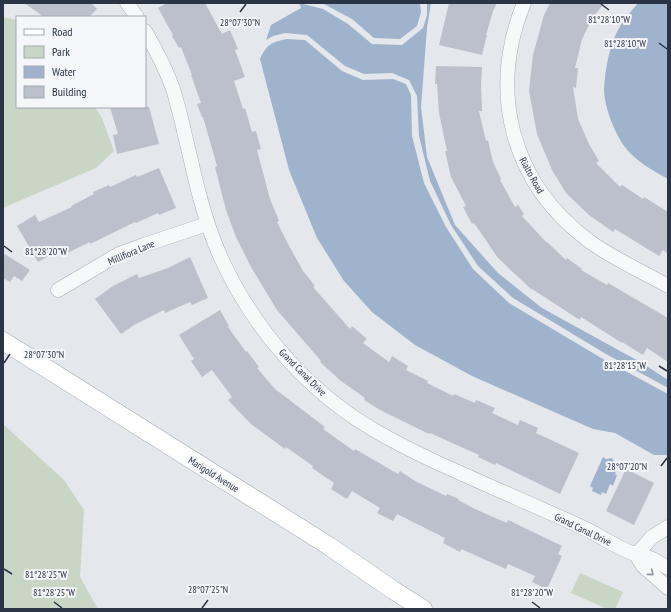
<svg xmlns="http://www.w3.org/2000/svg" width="671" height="612" font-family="'PT Sans Narrow',sans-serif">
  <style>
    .green { fill: #c9d6c5 }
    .water { fill: #9fb4cc }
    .building { fill: #bbc0ca }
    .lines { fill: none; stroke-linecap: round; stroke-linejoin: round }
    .minor-casing { stroke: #a9aeb7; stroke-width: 15 }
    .major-casing { stroke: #a3abb8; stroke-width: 19 }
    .minor { stroke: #f7f8fa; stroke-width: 14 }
    .major { stroke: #fff; stroke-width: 18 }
    .oneway { stroke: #9196a0 }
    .ticks { fill: none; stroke: #2b3445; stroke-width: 1.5 }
    .labels { text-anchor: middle; stroke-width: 4; stroke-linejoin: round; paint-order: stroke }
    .street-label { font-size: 10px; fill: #2b3445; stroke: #f4f6f9 }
    .ticks-label { font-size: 10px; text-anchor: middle; fill: #2b3445; stroke: #f4f6f9; stroke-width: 4; stroke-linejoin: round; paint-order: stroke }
  </style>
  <rect width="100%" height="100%" fill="#e4e7ec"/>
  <path class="green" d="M 3,17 L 17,20 L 17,107 L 95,107 L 102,118 L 114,151 L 96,168 L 3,208 Z
    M 3,424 L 64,480 L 84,510 L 80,577 L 98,609 L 3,609 Z
    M 580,573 L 623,592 L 615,609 L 607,609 L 571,593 Z"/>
  <path class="water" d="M 299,3 L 323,9 L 348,24 L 372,44 L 402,45 L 423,28 L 427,15 L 427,3 L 431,3 L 427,28 L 421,107 L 427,157 L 455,225 L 498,273 L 542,308 L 642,363 L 668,380 L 668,388 L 606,354 L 513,298 L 478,266 L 451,225 L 430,181 L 419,136 L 417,96 L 409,80 L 392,73 L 364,74 L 345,66 L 307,35 L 285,33 L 273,36 L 266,40 L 271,25 L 301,8 Z
    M 322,3 L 420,3 L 421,12 L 417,26 L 400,39 L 374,38 L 352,19 Z
    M 638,3 L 668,3 L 668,179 C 655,172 641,164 630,153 C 617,140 604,108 604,89 C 605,71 609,46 618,30 C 623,20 631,12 638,3 Z
    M 287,39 L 305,40 L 342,71 L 363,80 L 393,79 L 406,84 L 411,95 L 412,136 L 424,183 L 446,227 L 473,269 L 509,303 L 603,359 L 668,394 L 668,455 L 654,455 L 615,433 L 593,429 L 472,376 L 415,345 L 372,312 L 344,281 L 317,238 L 289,170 L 260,59 C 267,44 272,42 287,39 Z
    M 603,457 L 606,459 L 612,458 L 615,463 L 619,464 L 615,474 L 617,475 L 613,486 L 610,484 L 606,494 L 602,492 L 601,495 L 592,491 L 593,488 L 590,486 Z"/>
  <path class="building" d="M 24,3 L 91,3 L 97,9 L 89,17 L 44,17 Z
    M 167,3 L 205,3 L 222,34 L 230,30 L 238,49 L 235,50 L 245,77 L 234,81 L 243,109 L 245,108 L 252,132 L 256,131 L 261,149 L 257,150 L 270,199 L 279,221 L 277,222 L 288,244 L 303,271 L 315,286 L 313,287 L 350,329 L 352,326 L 367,339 L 363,343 L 389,362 L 392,356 L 408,366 L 406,370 L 428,381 L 427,383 L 453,396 L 454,394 L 475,403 L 476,400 L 495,408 L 492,413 L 518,425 L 520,420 L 538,428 L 536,433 L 579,453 L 560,494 L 496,463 L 495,465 L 478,457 L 479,455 L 430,433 L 429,434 L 380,410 L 364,400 L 365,398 L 341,381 L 320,362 L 321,361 L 277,310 L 251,267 L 236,237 L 226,210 L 215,167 L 217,166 L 203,117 L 202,117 L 197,104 L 201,103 L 191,75 L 192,75 L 181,47 L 179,48 L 172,36 L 173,35 L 158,8 Z
    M 449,3 L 497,3 L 493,11 L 486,35 L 487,35 L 482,55 L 439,45 Z
    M 550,3 L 604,3 L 592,19 L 582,39 L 575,68 L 578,68 L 576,88 L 573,87 L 578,119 L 589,144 L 599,161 L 596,163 L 620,187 L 622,185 L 643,199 L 644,197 L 668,212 L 668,254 L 663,250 L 659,256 L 615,229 L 613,232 L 589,215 L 566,193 L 552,170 L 537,134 L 529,91 L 533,55 L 544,15 Z
    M 436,66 L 482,67 L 481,84 L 482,111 L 479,111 L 486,141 L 488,140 L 493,162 L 501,179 L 500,180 L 515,207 L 518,205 L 524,214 L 522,216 L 547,243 L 547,242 L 566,260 L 567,258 L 582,269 L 581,270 L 607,285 L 608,283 L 668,318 L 668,362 L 647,348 L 643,355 L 622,342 L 622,343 L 581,317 L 580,320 L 532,289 L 531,289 L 498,258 L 474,223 L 472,224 L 463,207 L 466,206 L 451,177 L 445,151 L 447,151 L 439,113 L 437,84 L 435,84 Z
    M 110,107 L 149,107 L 159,144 L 117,154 L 113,135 L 118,134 Z
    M 159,168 L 176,208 L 159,215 L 158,213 L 136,223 L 135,222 L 90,244 L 90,242 L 63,255 L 61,249 L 38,262 L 17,226 L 35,215 L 39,222 L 72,207 L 71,206 L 94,194 L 93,192 L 109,185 L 110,187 L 136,175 L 137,177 Z
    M 3,253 L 30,270 L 22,281 L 14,276 L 10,282 L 3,278 Z
    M 190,257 L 208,298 L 192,305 L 190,302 L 165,313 L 164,310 L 134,325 L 121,334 L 95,299 L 113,286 L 137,274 L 139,278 L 168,268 Z
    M 220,310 L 229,326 L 228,327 L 246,352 L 247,351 L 259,367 L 257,368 L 275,389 L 325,427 L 323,429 L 354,451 L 355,449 L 398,474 L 400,471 L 415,481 L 446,496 L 447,494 L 459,499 L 458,500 L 477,510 L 507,523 L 508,520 L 562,546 L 558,554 L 562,556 L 547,589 L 532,582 L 535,576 L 508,564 L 506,569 L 461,549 L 460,552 L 443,543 L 445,538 L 397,514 L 393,521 L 377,513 L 380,508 L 352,491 L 347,499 L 331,489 L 334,483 L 312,468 L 313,466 L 286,447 L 285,449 L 251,424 L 228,400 L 232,397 L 212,370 L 202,377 L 191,361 L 194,359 L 179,335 Z
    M 626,469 L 654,483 L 634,525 L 606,511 Z"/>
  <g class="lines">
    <g class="minor-casing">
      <path id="minor" d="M 127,3 L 137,17
        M 524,3 C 488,92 511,183 589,241 C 612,258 643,272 668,286
        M 145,31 C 156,50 167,71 174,92 C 190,147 197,205 221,258 C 253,328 307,391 374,430 C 420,457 470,477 519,499 C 543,510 568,520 592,532 C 606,540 620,549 635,554 C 639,556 643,556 647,557 C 654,559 661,564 668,568
        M 58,290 L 119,254 L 144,245 L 207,224
        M 636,555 L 643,566 L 668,588
        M 636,555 L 652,537 L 668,527"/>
    </g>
    <g class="major-casing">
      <path id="major" d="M 3,341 L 329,546 L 393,590 L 423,609"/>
    </g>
    <use href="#minor" class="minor"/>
    <use href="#major" class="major"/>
  </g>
  <defs><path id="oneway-chevron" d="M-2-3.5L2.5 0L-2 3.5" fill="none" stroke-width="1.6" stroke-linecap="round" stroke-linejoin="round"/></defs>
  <use class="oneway" href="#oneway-chevron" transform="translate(651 573) rotate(40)"/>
  <path class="ticks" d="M 601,4 L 609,10M 240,12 L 246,4M 659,43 L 667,49M 4,246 L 12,252M 4,363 L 10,354M 659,366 L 667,371M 661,466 L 667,458M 4,569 L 12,574M 54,602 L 62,608M 532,602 L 540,608M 202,608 L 208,600"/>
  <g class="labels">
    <g class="street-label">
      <text transform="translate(532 175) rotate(61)" y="4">Rialto Road</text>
      <text transform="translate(131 252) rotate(-23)" y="4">Millifiora Lane</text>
      <text transform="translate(303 372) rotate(45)" y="4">Grand Canal Drive</text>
      <text transform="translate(214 474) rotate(32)" y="4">Marigold Avenue</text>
      <text transform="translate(583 529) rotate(26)" y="4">Grand Canal Drive</text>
    </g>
  </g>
  <g class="ticks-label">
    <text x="609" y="23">81°28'10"W</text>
    <text x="240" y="26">28°07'30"N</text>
    <text x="625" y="47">81°28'10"W</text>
    <text x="46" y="255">81°28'20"W</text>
    <text x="44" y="358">28°07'30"N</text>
    <text x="625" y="369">81°28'15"W</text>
    <text x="627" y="470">28°07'20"N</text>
    <text x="46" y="578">81°28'25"W</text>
    <text x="208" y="593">28°07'25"N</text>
    <text x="54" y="596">81°28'25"W</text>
    <text x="532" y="596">81°28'20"W</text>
  </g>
  <rect width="671" height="612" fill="none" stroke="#2b3445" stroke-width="8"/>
  <rect x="16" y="16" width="130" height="92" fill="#f4f6f9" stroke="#a4a8b1"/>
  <rect x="24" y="29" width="20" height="6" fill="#ffffff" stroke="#a4a8b1"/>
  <text x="52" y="36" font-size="12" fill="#2b3445">Road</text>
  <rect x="24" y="46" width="20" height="12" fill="#c9d6c5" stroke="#a4a8b1"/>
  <text x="52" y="56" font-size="12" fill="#2b3445">Park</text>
  <rect x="24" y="66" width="20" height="12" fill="#9fb4cc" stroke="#a4a8b1"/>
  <text x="52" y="76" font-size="12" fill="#2b3445">Water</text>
  <rect x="24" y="86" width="20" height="12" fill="#bbc0ca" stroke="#a4a8b1"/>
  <text x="52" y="96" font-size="12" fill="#2b3445">Building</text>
</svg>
